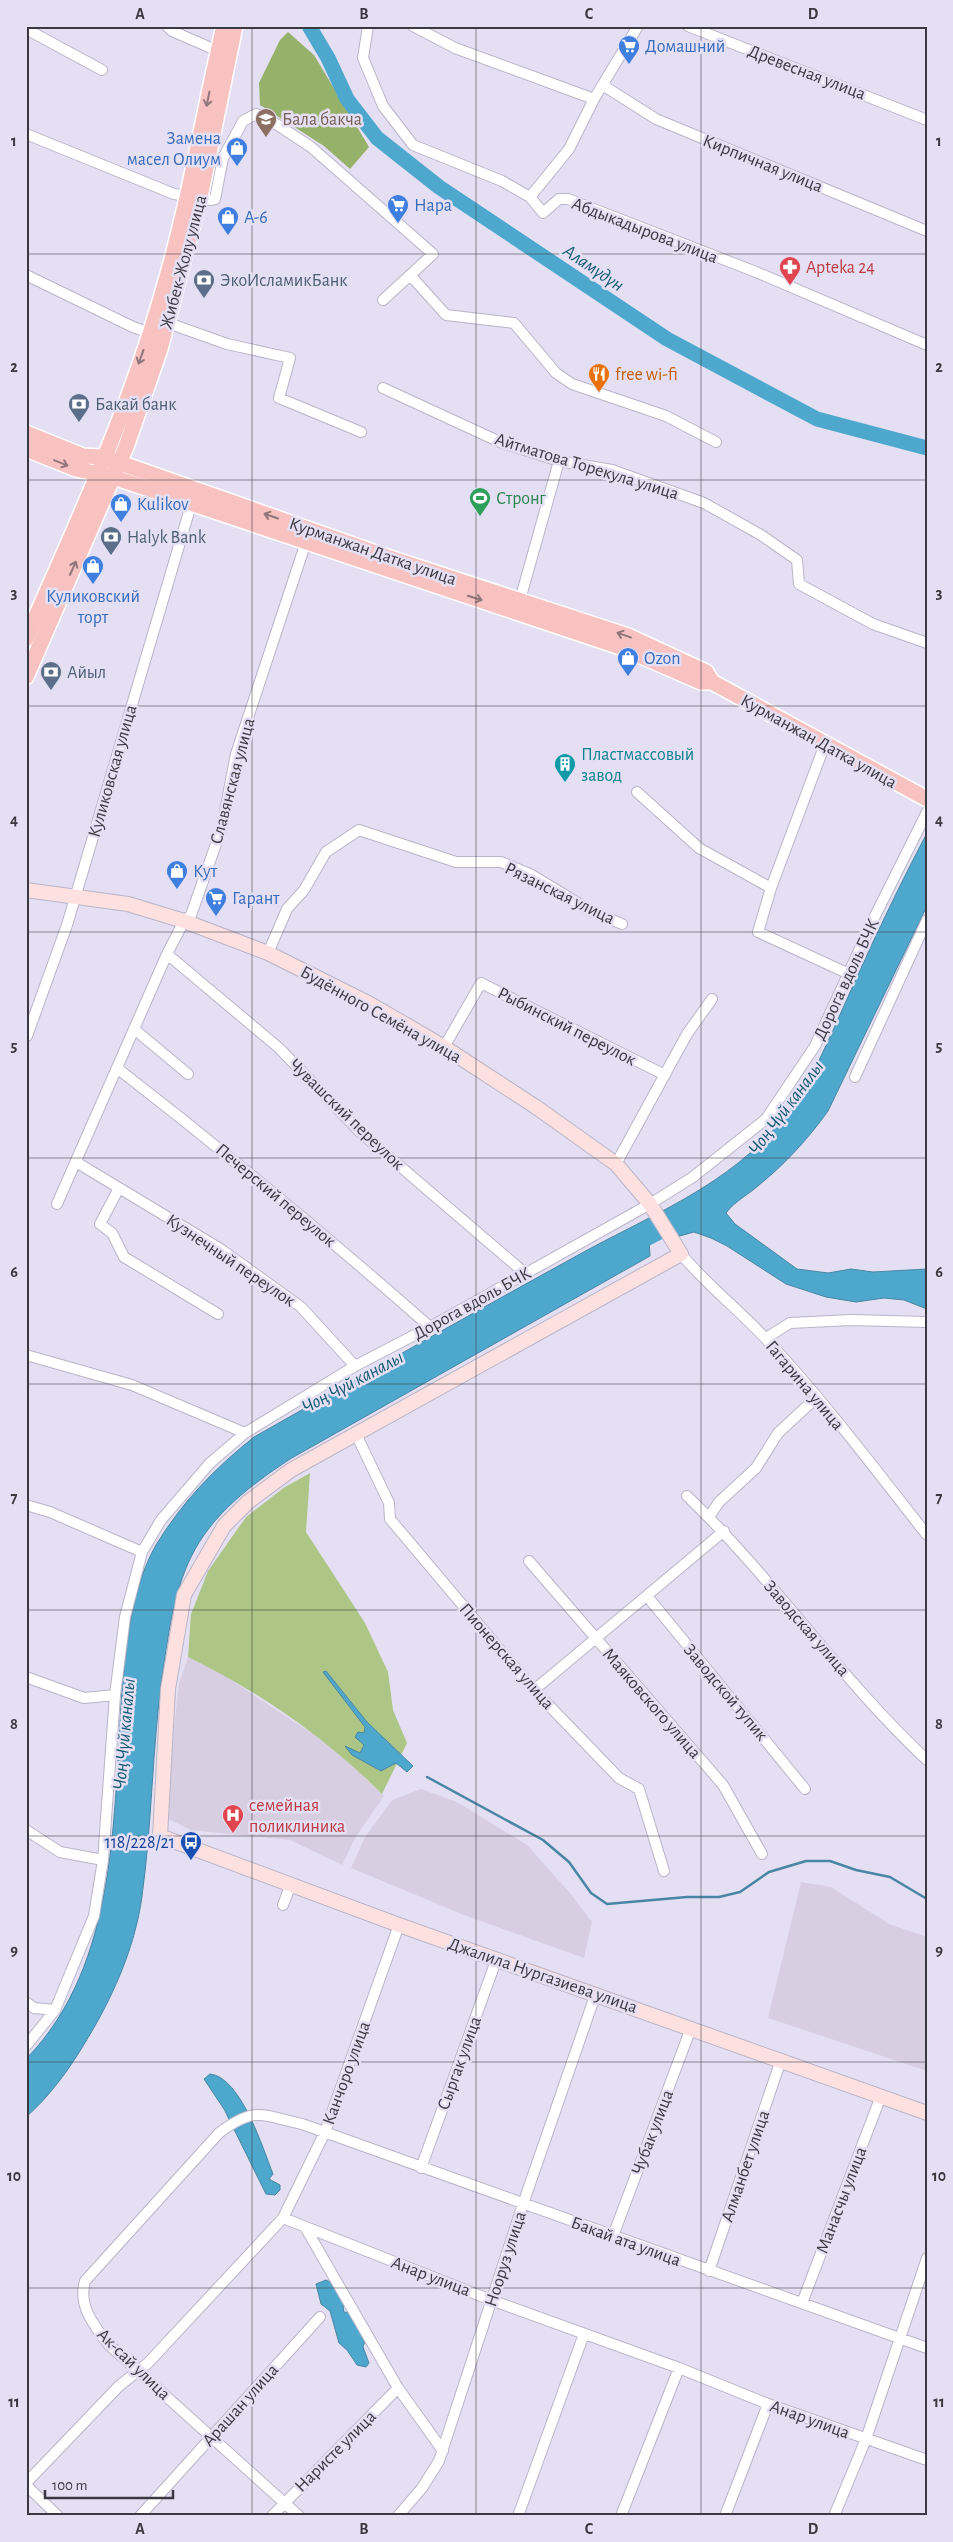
<svg xmlns="http://www.w3.org/2000/svg" width="953" height="2542" font-family="'Alegreya Sans',sans-serif">
  <style>
    .industrial { fill: #d8cee1 }
    .green { fill: #adc686 }
    .forest { fill: #96b169 }
    .water { fill: #4ea8cd; stroke: #4886a3 }
    .lines { fill: none; stroke-linecap: round; stroke-linejoin: round }
    .stream { stroke: #4886a3; stroke-width: 2.5 }
    .canal { stroke: #4ea8cd; stroke-width: 9 }
    .river { stroke: #4ea8cd; stroke-width: 15 }
    .street-casing { stroke: #b9b4c8; stroke-width: 12 }
    .secondary-casing { stroke: #b9b4c8; stroke-width: 16 }
    .primary-casing { stroke: #fff; stroke-width: 18 }
    .street { stroke: #fff; stroke-width: 10 }
    .secondary { stroke: #fce1e0; stroke-width: 14 }
    .primary { stroke: #f8c2c0; stroke-width: 15 }
    .oneway { stroke: #90767a }
    .grid { fill: none; stroke: #3a3840; stroke-width: 1; stroke-opacity: 0.55 }
    .labels { text-anchor: middle; stroke-width: 5; stroke-linejoin: round; paint-order: stroke }
    .shop-label { font-size: 18px; fill: #366cbe; stroke: #e4dff3; text-anchor: start }
    .street-label { font-size: 18px; fill: #3a3840; stroke: #e4dff3 }
    .education-label { font-size: 18px; fill: #785e54; stroke: #e4dff3; text-anchor: start }
    .health-label { font-size: 18px; fill: #be3a42; stroke: #e4dff3; text-anchor: start }
    .service-label { font-size: 18px; fill: #4e5e75; stroke: #e4dff3; text-anchor: start }
    .food-label { font-size: 18px; fill: #c56008; stroke: #e4dff3; text-anchor: start }
    .leisure-label { font-size: 18px; fill: #27864d; stroke: #e4dff3; text-anchor: start }
    .culture-label { font-size: 18px; fill: #0d838f; stroke: #e4dff3; text-anchor: start }
    .transit-label { font-size: 18px; fill: #164399; stroke: #e4dff3; text-anchor: end }
    .water-label { font-size: 19px; font-style: italic; fill: #0f5872; stroke: #e4dff3 }
    .neatline { fill: none; stroke: #3a3840; stroke-width: 2 }
    .grid-label { font-size: 16px; text-anchor: middle; font-weight: bold; fill: #3a3840 }
  </style>
  <rect width="100%" height="100%" fill="#e4dff3"/>
  <path class="industrial" d="M 188,1657 L 222,1674 L 328,1744 L 384,1796 L 355,1838 L 342,1865 L 290,1840 L 191,1830 L 168,1819 L 170,1761 L 179,1684 Z
    M 421,1789 L 457,1802 L 527,1845 L 570,1893 L 592,1922 L 584,1958 L 464,1915 L 351,1868 L 365,1837 L 392,1800 Z
    M 801,1882 L 831,1887 L 889,1924 L 927,1937 L 927,2071 L 768,2018 Z"/>
  <path class="green" d="M 310,1473 L 306,1532 L 365,1623 L 388,1672 L 393,1710 L 407,1743 L 382,1794 C 326,1738 258,1691 188,1657 L 191,1614 L 208,1571 L 246,1517 L 285,1487 Z"/>
  <path class="forest" d="M 288,32 L 314,55 L 369,147 L 350,169 L 324,146 L 260,105 L 259,83 L 280,40 Z"/>
  <path class="water" d="M 927,833 L 927,906 L 828,1111 C 808,1139 785,1164 759,1185 C 748,1195 735,1201 726,1213 L 735,1224 L 797,1269 L 828,1273 L 851,1269 L 873,1272 L 927,1269 L 927,1309 L 904,1300 L 884,1298 L 856,1302 L 826,1297 L 786,1284 L 727,1246 L 711,1238 L 694,1232 L 676,1237 L 670,1226 L 649,1240 L 650,1256 L 290,1459 C 251,1485 212,1514 191,1557 C 173,1594 168,1637 162,1677 C 152,1750 152,1824 142,1896 C 135,1949 111,2001 83,2046 C 68,2071 48,2098 26,2117 L 26,2059 C 119,1964 113,1814 122,1691 C 126,1644 132,1587 156,1545 C 182,1502 215,1468 254,1437 C 360,1377 465,1317 571,1259 C 647,1216 730,1187 785,1116 C 812,1081 829,1039 847,999 C 872,943 898,888 927,833 Z
    M 326,1671 L 367,1722 L 413,1766 L 407,1772 L 396,1763 L 381,1771 L 352,1755 L 345,1746 L 360,1753 L 364,1745 L 355,1737 L 358,1732 L 364,1733 L 365,1727 L 323,1672 Z
    M 210,2074 C 241,2077 263,2149 273,2174 L 269,2179 L 280,2185 L 280,2190 L 275,2195 L 266,2194 L 224,2109 L 204,2079 Z
    M 326,2280 L 336,2285 L 347,2305 L 343,2306 L 344,2312 L 352,2313 L 366,2338 L 363,2347 L 369,2363 L 366,2367 L 357,2365 L 347,2350 L 339,2343 L 330,2311 L 321,2304 L 316,2284 Z"/>
  <g class="lines">
    <path class="stream" d="M 427,1777 L 543,1840 L 569,1862 L 591,1893 L 607,1904 L 687,1897 L 719,1897 L 740,1892 L 769,1872 L 806,1861 L 830,1861 L 856,1870 L 890,1877 L 927,1899"/>
    <path class="canal" d="M 639,1246 L 672,1229"/>
    <path class="river" d="M 309,26 L 328,58 L 347,99 L 377,138 L 439,187 L 667,339 L 817,419 L 927,448"/>
    <g class="street-casing">
      <path id="street" d="M 167,26 L 172,31 L 218,51
        M 368,26 L 363,58 L 383,106 L 413,145 L 502,181 L 530,197 L 543,213 L 559,199 L 568,199 L 756,272 L 927,345
        M 413,26 L 455,48 L 594,99
        M 688,26 L 927,120
        M 26,29 L 102,70
        M 604,86 L 656,119 L 927,231
        M 26,134 L 174,194 L 210,200 L 215,199 L 223,158
        M 209,159 L 223,158 L 243,121 L 256,114 L 264,116 L 311,147 L 433,254 L 383,300
        M 530,197 L 569,149 L 594,99 L 638,26
        M 26,275 L 133,327 L 150,333
        M 411,276 L 446,315 L 514,323 L 556,373 L 572,384 L 666,416 L 716,442
        M 168,323 L 227,344 L 290,358 L 279,398 L 361,432
        M 383,388 L 500,442 L 559,461 L 612,470 L 704,503 L 761,535 L 797,560 L 799,584 L 873,624 L 927,643
        M 518,607 L 559,461
        M 825,744 L 771,888 L 758,932 L 849,974
        M 637,792 L 699,848 L 771,888
        M 268,953 L 287,909 L 304,890 L 326,852 L 359,830 L 456,862 L 501,862 L 530,874 L 591,911 L 622,924
        M 167,954 L 279,1048 L 360,1132 L 526,1274
        M 134,1029 L 188,1074
        M 27,1036 L 67,925 L 191,505
        M 444,1047 L 481,983 L 665,1075
        M 117,1068 C 224,1151 328,1237 430,1327
        M 855,1077 L 927,920
        M 76,1162 L 222,1250 L 301,1307 L 355,1366
        M 616,1164 L 687,1034 L 712,999
        M 119,1188 L 100,1224 L 112,1233 L 124,1257 L 218,1314
        M 57,1204 L 167,954 L 184,921 L 191,915 L 222,827 L 236,754 L 306,542
        M 681,1254 C 707,1285 739,1310 767,1340 C 824,1401 875,1469 927,1535
        M 766,1338 L 790,1323 L 851,1320 L 927,1322
        M 26,1355 L 132,1385 L 245,1433
        M 356,1434 L 389,1503 L 390,1519 L 534,1690 L 619,1778 L 639,1789 L 664,1871
        M 687,1496 C 773,1578 840,1679 927,1760
        M 26,1505 L 50,1512 L 142,1552
        M 709,1517 L 719,1502 L 756,1468 L 778,1433 L 817,1397
        M 529,1561 L 723,1785 L 762,1854
        M 647,1596 L 805,1789
        M 26,1677 L 84,1698 L 115,1695
        M 534,1690 L 724,1531
        M 26,1830 L 60,1852 L 103,1860
        M 283,1905 L 291,1884
        M 26,2002 L 34,2008 L 55,2010
        M 26,2046 L 55,2010 L 94,1916 L 103,1860 L 115,1695 L 125,1617 L 142,1552 L 161,1520 L 210,1463 L 245,1433 L 355,1366 L 430,1327 L 650,1204 L 693,1177 L 766,1119 L 815,1046 L 875,916 L 927,812
        M 421,2168 L 497,1958
        M 283,2218 L 491,2300 L 679,2368 L 768,2404 L 927,2460
        M 305,2227 L 398,2388 L 443,2451
        M 613,2236 L 691,2028
        M 709,2271 L 781,2060
        M 802,2303 L 881,2096
        M 26,2483 L 119,2386 L 148,2363 L 283,2218 L 325,2132 L 399,1925
        M 26,2485 L 58,2516
        M 140,2516 L 320,2317
        M 272,2516 L 398,2388
        M 299,2516 L 108,2344 C 93,2324 78,2306 85,2281 L 219,2133 C 255,2106 261,2115 302,2124 L 927,2348
        M 398,2516 L 422,2488 L 439,2461 L 523,2204 L 596,1993
        M 518,2516 L 584,2334
        M 621,2516 L 679,2368
        M 725,2516 L 768,2404
        M 834,2516 L 866,2439 L 927,2258"/>
    </g>
    <g class="secondary-casing">
      <path id="secondary" d="M 26,890 L 128,904 L 184,921 L 268,953 L 370,1004 L 444,1047 L 536,1107 L 616,1164 L 650,1204 L 681,1254 L 291,1470 L 248,1502 L 224,1526 L 184,1595 L 168,1689 L 160,1836 L 399,1925 L 927,2113"/>
    </g>
    <g class="primary-casing">
      <path id="primary" d="M 26,433 L 83,456 L 103,457 L 393,559 L 628,636 L 706,672 L 712,682
        M 26,449 L 76,469 L 113,477 L 623,648 L 701,682 L 712,682 L 927,799
        M 26,639 C 76,526 129,411 163,291 C 189,204 203,115 224,26
        M 26,677 L 126,447 L 160,349 L 200,197 L 235,26"/>
    </g>
    <use href="#street" class="street"/>
    <use href="#secondary" class="secondary"/>
    <use href="#primary" class="primary"/>
  </g>
  <defs><path id="oneway-shaft" d="M-6 0H5M1.5-3L5.5 0L1.5 3" fill="none" stroke-width="1.6" stroke-linecap="round" stroke-linejoin="round" transform="scale(1.25)"/></defs>
  <g class="oneway">
    <use href="#oneway-shaft" transform="translate(208 99) rotate(101)"/>
    <use href="#oneway-shaft" transform="translate(141 357) rotate(110)"/>
    <use href="#oneway-shaft" transform="translate(61 463) rotate(22)"/>
    <use href="#oneway-shaft" transform="translate(271 516) rotate(-161)"/>
    <use href="#oneway-shaft" transform="translate(73 568) rotate(-66)"/>
    <use href="#oneway-shaft" transform="translate(475 598) rotate(18)"/>
    <use href="#oneway-shaft" transform="translate(624 635) rotate(-160)"/>
  </g>
  <path class="grid" d="M 252,26 L 252,2516M 476,26 L 476,2516M 701,26 L 701,2516M 26,254 L 927,254M 26,480 L 927,480M 26,706 L 927,706M 26,932 L 927,932M 26,1158 L 927,1158M 26,1384 L 927,1384M 26,1610 L 927,1610M 26,1836 L 927,1836M 26,2062 L 927,2062M 26,2288 L 927,2288"/>
  <defs>
    <g id="supermarket-pin" transform="scale(1.125)"><path d="M0 17L-7.5 6A9.5 9.5 0 1 1 7.5 6Z" fill="#3f7fe0" stroke="#e4dff3"/><path d="M-6-5.5h2.5l.6 2H6L4.5 2H-2.5L-4.4-4H-6ZM-1.5 3.2a1.3 1.3 0 1 0 .1 0ZM3 3.2a1.3 1.3 0 1 0 .1 0Z" fill="#fff"/></g>
    <g id="school-pin" transform="scale(1.125)"><path d="M0 17L-7.5 6A9.5 9.5 0 1 1 7.5 6Z" fill="#8d6e63" stroke="#e4dff3"/><path d="M0-5L7-2L0 1L-7-2ZM-4 1L0 2.5L4 1V4Q0 6-4 4Z" fill="#fff"/></g>
    <g id="shop-pin" transform="scale(1.125)"><path d="M0 17L-7.5 6A9.5 9.5 0 1 1 7.5 6Z" fill="#3f7fe0" stroke="#e4dff3"/><path d="M-5-2.5h2.3a2.7 3.5 0 0 1 5.4 0H5L5.5 6h-11ZM-1.5-2.5h3a1.5 2.3 0 0 0-3 0Z" fill="#fff"/></g>
    <g id="pharmacy-pin" transform="scale(1.125)"><path d="M0 17L-7.5 6A9.5 9.5 0 1 1 7.5 6Z" fill="#e0444e" stroke="#e4dff3"/><path d="M-2-6h4v4h4v4h-4v4h-4v-4h-4v-4h4Z" fill="#fff"/></g>
    <g id="bank-pin" transform="scale(1.125)"><path d="M0 17L-7.5 6A9.5 9.5 0 1 1 7.5 6Z" fill="#5c6f8a" stroke="#e4dff3"/><path d="M-6-4H6V4H-6ZM0-2.3a2.3 2.3 0 1 0 0 4.6a2.3 2.3 0 1 0 0-4.6Z" fill="#fff"/></g>
    <g id="restaurant-pin" transform="scale(1.125)"><path d="M0 17L-7.5 6A9.5 9.5 0 1 1 7.5 6Z" fill="#e8710a" stroke="#e4dff3"/><path d="M-5-6h1v4h1v-4h1v4h1v-4h1v5L-1.5 .5V6h-2V.5L-5-1ZM5-6V6H3V1.5H1.5Q1.5-4 5-6Z" fill="#fff"/></g>
    <g id="stadium-pin" transform="scale(1.125)"><path d="M0 17L-7.5 6A9.5 9.5 0 1 1 7.5 6Z" fill="#2e9e5b" stroke="#e4dff3"/><path d="M0-5a6.5 5 0 1 0 0 10a6.5 5 0 1 0 0-10ZM-3.5-1.8h7v3.6h-7Z" fill="#fff"/></g>
    <g id="building-pin" transform="scale(1.125)"><path d="M0 17L-7.5 6A9.5 9.5 0 1 1 7.5 6Z" fill="#0f9aa8" stroke="#e4dff3"/><path d="M-4-6H4V6H1V3H-1V6H-4ZM-2.5-4.3h1.7v1.8h-1.7ZM.8-4.3h1.7v1.8H.8ZM-2.5-1h1.7V.8h-1.7ZM.8-1h1.7V.8H.8Z" fill="#fff"/></g>
    <g id="hospital-pin" transform="scale(1.125)"><path d="M0 17L-7.5 6A9.5 9.5 0 1 1 7.5 6Z" fill="#e0444e" stroke="#e4dff3"/><path d="M-5-5h3v3.5h4V-5h3V5h-3V1.5h-4V5h-3Z" fill="#fff"/></g>
    <g id="bus-pin" transform="scale(1.125)"><path d="M0 17L-7.5 6A9.5 9.5 0 1 1 7.5 6Z" fill="#1a4fb4" stroke="#e4dff3"/><path d="M-5-6H5V4H4V6H2V4H-2V6H-4V4H-5ZM-3.5-4V0h7V-4ZM-3.5 1.2v1.5H-2V1.2ZM2 1.2v1.5H3.5V1.2Z" fill="#fff"/></g>
  </defs>
  <g fill-rule="evenodd">
    <use href="#supermarket-pin" x="629" y="46"/>
    <use href="#school-pin" x="266" y="119"/>
    <use href="#shop-pin" x="237" y="148"/>
    <use href="#supermarket-pin" x="398" y="205"/>
    <use href="#shop-pin" x="228" y="217"/>
    <use href="#pharmacy-pin" x="790" y="267"/>
    <use href="#bank-pin" x="204" y="280"/>
    <use href="#restaurant-pin" x="599" y="374"/>
    <use href="#bank-pin" x="79" y="404"/>
    <use href="#stadium-pin" x="480" y="498"/>
    <use href="#shop-pin" x="121" y="504"/>
    <use href="#bank-pin" x="111" y="537"/>
    <use href="#shop-pin" x="93" y="566"/>
    <use href="#shop-pin" x="628" y="658"/>
    <use href="#bank-pin" x="51" y="672"/>
    <use href="#building-pin" x="565" y="764"/>
    <use href="#shop-pin" x="177" y="871"/>
    <use href="#supermarket-pin" x="216" y="898"/>
    <use href="#hospital-pin" x="233" y="1815"/>
    <use href="#bus-pin" x="191" y="1842"/>
  </g>
  <g class="labels">
    <g class="shop-label">
      <text x="645" y="52">Домашний</text>
      <text x="221" y="144" text-anchor="end">Замена<tspan x="221" dy="21">масел Олиум</tspan></text>
      <text x="414" y="211">Нара</text>
      <text x="244" y="223">А-6</text>
      <text x="137" y="510">Kulikov</text>
      <text x="93" y="602" text-anchor="middle">Куликовский<tspan x="93" dy="21">торт</tspan></text>
      <text x="644" y="664">Ozon</text>
      <text x="193" y="877">Кут</text>
      <text x="232" y="904">Гарант</text>
    </g>
    <g class="street-label">
      <text transform="translate(807 72) rotate(21)" y="6">Древесная улица</text>
      <text transform="translate(763 163) rotate(22)" y="6">Кирпичная улица</text>
      <text transform="translate(645 230) rotate(21)" y="6">Абдыкадырова улица</text>
      <text transform="translate(183 262) rotate(-75)" y="6">Жибек-Жолу улица</text>
      <text transform="translate(587 466) rotate(17)" y="6">Айтматова Торекула улица</text>
      <text transform="translate(373 551) rotate(19)" y="6">Курманжан Датка улица</text>
      <text transform="translate(819 741) rotate(29)" y="6">Курманжан Датка улица</text>
      <text transform="translate(112 771) rotate(-74)" y="6">Куликовская улица</text>
      <text transform="translate(232 781) rotate(-75)" y="6">Славянская улица</text>
      <text transform="translate(560 893) rotate(26)" y="6">Рязанская улица</text>
      <text transform="translate(846 979) rotate(-65)" y="6">Дорога вдоль БЧК</text>
      <text transform="translate(381 1014) rotate(29)" y="6">Будённого Семёна улица</text>
      <text transform="translate(567 1026) rotate(27)" y="6">Рыбинский переулок</text>
      <text transform="translate(347 1114) rotate(44)" y="6">Чувашский переулок</text>
      <text transform="translate(276 1195) rotate(40)" y="6">Печерский переулок</text>
      <text transform="translate(231 1260) rotate(34)" y="6">Кузнечный переулок</text>
      <text transform="translate(472 1303) rotate(-29)" y="6">Дорога вдоль БЧК</text>
      <text transform="translate(805 1385) rotate(50)" y="6">Гагарина улица</text>
      <text transform="translate(807 1628) rotate(49)" y="6">Заводская улица</text>
      <text transform="translate(507 1656) rotate(49)" y="6">Пионерская улица</text>
      <text transform="translate(726 1692) rotate(50)" y="6">Заводской тупик</text>
      <text transform="translate(652 1703) rotate(49)" y="6">Маяковского улица</text>
      <text transform="translate(543 1975) rotate(19)" y="6">Джалила Нургазиева улица</text>
      <text transform="translate(459 2063) rotate(-70)" y="6">Сыргак улица</text>
      <text transform="translate(346 2073) rotate(-70)" y="6">Канчоро улица</text>
      <text transform="translate(652 2132) rotate(-69)" y="6">Чубак улица</text>
      <text transform="translate(745 2166) rotate(-71)" y="6">Алманбет улица</text>
      <text transform="translate(841 2200) rotate(-69)" y="6">Манасчы улица</text>
      <text transform="translate(626 2241) rotate(20)" y="6">Бакай ата улица</text>
      <text transform="translate(505 2259) rotate(-72)" y="6">Нооруз улица</text>
      <text transform="translate(431 2276) rotate(21)" y="6">Анар улица</text>
      <text transform="translate(134 2364) rotate(44)" y="6">Ак-сай улица</text>
      <text transform="translate(240 2405) rotate(-48)" y="6">Арашан улица</text>
      <text transform="translate(810 2419) rotate(20)" y="6">Анар улица</text>
      <text transform="translate(335 2451) rotate(-45)" y="6">Наристе улица</text>
    </g>
    <g class="education-label">
      <text x="282" y="125">Бала бакча</text>
    </g>
    <g class="health-label">
      <text x="806" y="273">Apteka 24</text>
      <text x="249" y="1811">семейная<tspan x="249" dy="21">поликлиника</tspan></text>
    </g>
    <g class="service-label">
      <text x="220" y="286">ЭкоИсламикБанк</text>
      <text x="95" y="410">Бакай банк</text>
      <text x="127" y="543">Halyk Bank</text>
      <text x="67" y="678">Айыл</text>
    </g>
    <g class="food-label">
      <text x="615" y="380">free wi-fi</text>
    </g>
    <g class="leisure-label">
      <text x="496" y="504">Стронг</text>
    </g>
    <g class="culture-label">
      <text x="581" y="760">Пластмассовый<tspan x="581" dy="21">завод</tspan></text>
    </g>
    <g class="transit-label">
      <text x="175" y="1848">118/228/21</text>
    </g>
    <g class="water-label">
      <text transform="translate(594 267) rotate(34)" y="7">Аламүдүн</text>
      <text transform="translate(785 1107) rotate(-53)" y="7">Чоң Чүй каналы</text>
      <text transform="translate(352 1381) rotate(-28)" y="7">Чоң Чүй каналы</text>
      <text transform="translate(123 1734) rotate(-85)" y="7">Чоң Чүй каналы</text>
    </g>
  </g>
  <rect width="953" height="2542" fill="none" stroke="#e4dff3" stroke-width="55"/>
  <path d="M45 2490v8h128v-8" fill="none" stroke="#3a3840" stroke-width="2.5"/>
  <text x="52" y="2490" font-size="15" fill="#3a3840" stroke="#e4dff3" stroke-width="4" paint-order="stroke">100 m</text>
  <rect x="28" y="28" width="898" height="2486" class="neatline"/>
  <g class="grid-label">
    <text x="140" y="19">A</text>
    <text x="364" y="19">B</text>
    <text x="589" y="19">C</text>
    <text x="813" y="19">D</text>
    <text x="14" y="146">1</text>
    <text x="939" y="146">1</text>
    <text x="14" y="372">2</text>
    <text x="939" y="372">2</text>
    <text x="14" y="598">3</text>
    <text x="939" y="598">3</text>
    <text x="14" y="825">4</text>
    <text x="939" y="825">4</text>
    <text x="14" y="1051">5</text>
    <text x="939" y="1051">5</text>
    <text x="14" y="1277">6</text>
    <text x="939" y="1277">6</text>
    <text x="14" y="1503">7</text>
    <text x="939" y="1503">7</text>
    <text x="14" y="1729">8</text>
    <text x="939" y="1729">8</text>
    <text x="14" y="1955">9</text>
    <text x="939" y="1955">9</text>
    <text x="14" y="2181">10</text>
    <text x="939" y="2181">10</text>
    <text x="14" y="2407">11</text>
    <text x="939" y="2407">11</text>
    <text x="140" y="2534">A</text>
    <text x="364" y="2534">B</text>
    <text x="589" y="2534">C</text>
    <text x="813" y="2534">D</text>
  </g>
</svg>
